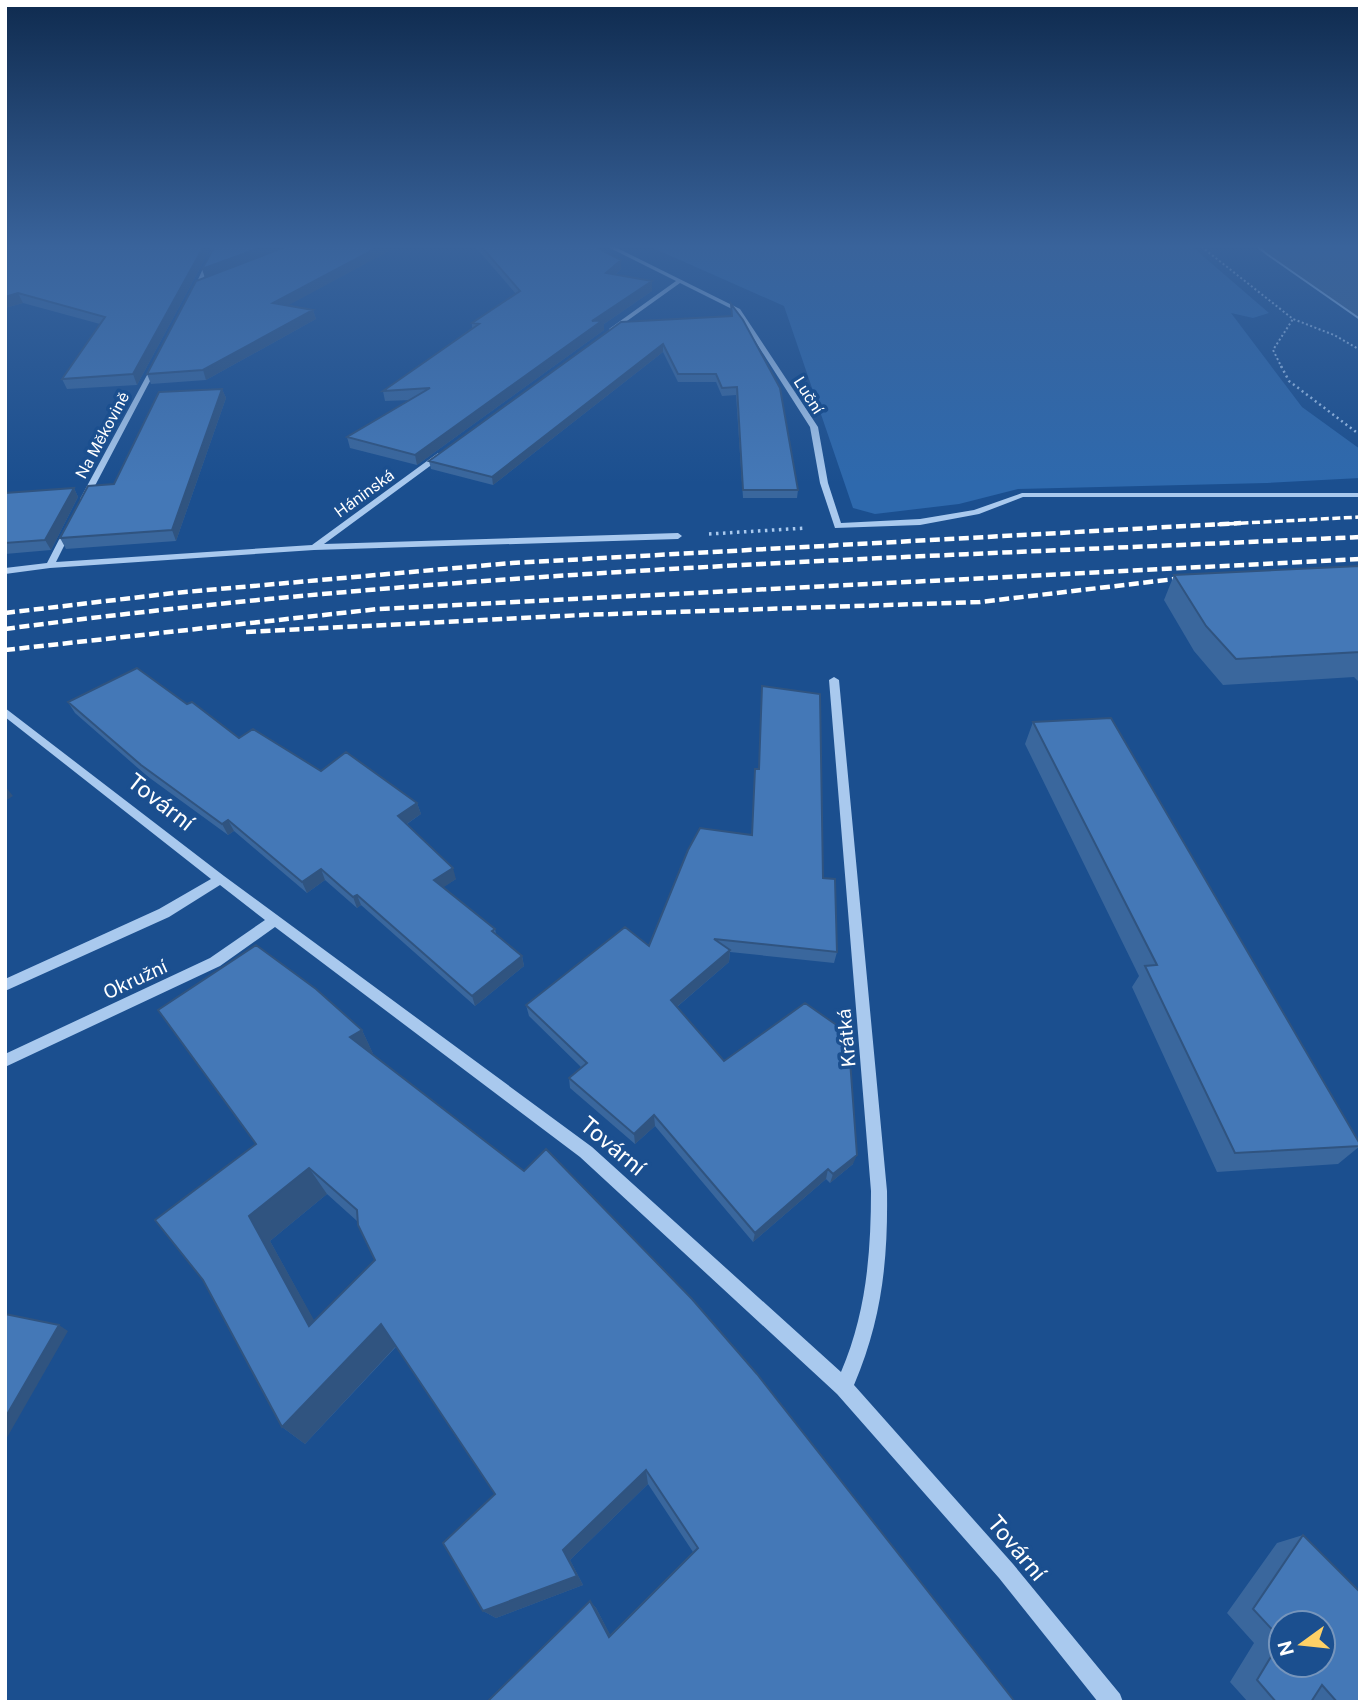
<svg xmlns="http://www.w3.org/2000/svg" width="1365" height="1707" font-family="'Public Sans',sans-serif">
  <style>
    .green { fill: #2e69ad }
    .water { fill: #3c6290; stroke: #9cc4f0; stroke-width: 2 }
    .lines { fill: none; stroke-linecap: round; stroke-linejoin: round }
    .path-far2 { stroke: #a9c9ee; stroke-width: 2; stroke-dasharray: 2 2.5; stroke-linecap: butt }
    .path-far1 { stroke: #a9c9ee; stroke-width: 2.5; stroke-dasharray: 2 3.5; stroke-linecap: butt }
    .path { stroke: #a9c9ee; stroke-width: 3.5; stroke-dasharray: 2.5 4.5; stroke-linecap: butt }
    .minor { fill: #a9c9ee; fill-rule: evenodd }
    .rail-far1 { stroke: #fff; stroke-width: 3.5; stroke-dasharray: 8 3.5; stroke-linecap: butt }
    .rail { stroke: #fff; stroke-width: 4.5; stroke-dasharray: 10 4.5; stroke-linecap: butt }
    .wall { fill: #3a679d; fill-rule: evenodd }
    .shaded-wall { fill: #305480 }
    .building { fill: #4478b7; stroke: #305480; stroke-width: 2; fill-rule: evenodd }
    .labels { text-anchor: middle; stroke-width: 7; stroke-linejoin: round; paint-order: stroke }
    .far-street-label { font-size: 16px; fill: #fff; stroke: #1b4f8f }
    .street-label { font-size: 19px; fill: #fff; stroke: #1b4f8f }
    .near-street-label { font-size: 23px; fill: #fff; stroke: #1b4f8f }
  </style>
  <rect width="100%" height="100%" fill="#1b4f8f"/>
  <path class="green" d="M 644,244 L 1189,244 L 1269,313 L 1253,318 L 1231,313 L 1302,407 L 1360,449 L 1360,478 L 1267,483 L 1018,489 L 959,504 L 875,514 L 853,508 L 784,306 Z"/>
  <path class="water" d="M 1254,244 L 1360,244 L 1360,319 L 1268,255 Z"/>
  <g class="lines">
    <path class="path-far2" d="M 1198,244 L 1293,319 L 1334,335 L 1360,350
      M 1282,368 L 1273,350 L 1293,319"/>
    <path class="path-far1" d="M 1281,366 L 1289,381 L 1360,435"/>
    <path class="path" d="M 709,534 L 806,528"/>
    <path class="minor" d="M 214,244 L 220,244 L 197,292 L 192,293 Z
      M 602,244 L 609,244 L 740,309 L 818,427 L 828,483 L 841,523 L 920,519 L 974,510 L 1022,493 L 1360,493 L 1360,497 L 1023,497 L 979,514 L 920,525 L 835,528 L 820,483 L 810,427 L 736,311 L 680,283 L 613,331 L 609,331 L 609,329 L 676,281 Z
      M 156,362 L 159,364 L 88,499 L 81,501 L 80,499 L 153,364 Z
      M 438,453 L 445,455 L 324,544 L 678,533 L 682,536 L 678,539 L 314,550 L 50,568 L 5,574 L 5,568 L 47,563 L 65,528 L 69,525 L 73,528 L 56,562 L 312,545 Z
      M 834,677 L 839,680 L 887,1191 C 888,1261 882,1319 854,1385 L 1013,1564 L 1120,1694 L 1123,1702 L 1098,1702 L 999,1578 L 837,1394 L 580,1157 L 275,927 L 220,966 L 5,1067 L 5,1054 L 210,958 L 265,920 L 220,885 L 169,917 L 5,991 L 5,979 L 159,909 L 211,879 L 5,717 L 5,708 L 224,876 L 592,1147 L 841,1372 C 866,1314 871,1254 871,1191 L 829,680 Z"/>
    <path class="rail-far1" d="M 1206,525 L 1360,517"/>
    <path class="rail" d="M 5,613 L 174,593 L 512,563 L 1241,523
      M 5,629 C 454,569 908,558 1360,537
      M 246,632 L 582,615 L 980,602 L 1192,577
      M 5,650 L 378,609 L 1360,559"/>
  </g>
  <path class="wall" d="M 5,244 L 213,244 L 137,385 L 67,389 L 62,379 L 100,324 L 23,303 L 5,308 Z
    M 216,244 L 402,244 L 288,305 L 313,310 L 316,319 L 206,380 L 151,384 L 147,374 L 205,277 Z
    M 473,244 L 590,244 L 621,260 L 621,269 L 615,275 L 652,291 L 604,324 L 604,330 L 417,465 L 350,448 L 347,437 L 411,400 L 385,401 L 383,391 L 472,328 L 472,323 L 516,294 Z
    M 731,304 L 798,490 L 797,498 L 743,498 L 736,395 L 722,396 L 716,382 L 678,382 L 663,352 L 493,485 L 431,469 L 429,461 L 621,322 L 731,316 Z
    M 222,389 L 226,398 L 176,541 L 66,549 L 60,538 Z
    M 74,488 L 78,497 L 51,550 L 5,554 L 5,493 Z
    M 1360,566 L 1360,683 L 1354,677 L 1223,685 L 1194,651 L 1164,600 L 1174,575 Z
    M 68,702 L 187,704 L 239,738 L 321,771 L 417,803 L 421,814 L 407,824 L 456,879 L 443,887 L 495,929 L 496,934 L 522,956 L 524,966 L 475,1006 L 361,905 L 357,908 L 325,880 L 307,893 L 234,831 L 228,835 L 147,776 L 75,713 Z
    M 1033,722 L 1360,1144 L 1360,1146 L 1338,1164 L 1217,1172 L 1132,987 L 1139,976 L 1025,744 Z
    M 752,835 L 823,878 L 837,952 L 834,963 L 730,952 L 729,962 L 677,1007 L 724,1061 L 853,1164 L 830,1183 L 826,1179 L 753,1242 L 655,1126 L 635,1144 L 570,1088 L 569,1078 L 581,1067 L 529,1016 L 526,1005 L 649,946 Z
    M 362,1030 L 374,1056 L 1015,1702 L 487,1702 L 590,1601 L 596,1608 L 610,1635 L 693,1552 L 648,1484 L 570,1560 L 583,1585 L 496,1618 L 483,1611 L 495,1494 L 396,1347 L 305,1444 L 282,1427 L 256,1144 ZM 327,1194 L 357,1221 L 375,1260 L 314,1321 L 270,1241 Z
    M 1303,1535 L 1360,1702 L 1248,1702 L 1230,1682 L 1254,1643 L 1227,1613 L 1277,1543 Z"/>
  <path class="shaded-wall" d="M 205,244 L 213,244 L 137,385 L 133,374 Z
    M 270,244 L 300,244 L 205,278 L 202,269 Z
    M 384,244 L 402,244 L 276,312 L 273,303 Z
    M 621,260 L 621,269 L 607,282 L 606,273 Z
    M 652,281 L 652,291 L 604,324 L 604,330 L 417,465 L 415,455 L 592,321 Z
    M 18,293 L 23,303 L 5,308 L 5,297 Z
    M 313,310 L 316,319 L 206,380 L 203,370 Z
    M 663,344 L 663,352 L 493,485 L 492,477 Z
    M 222,389 L 226,398 L 176,541 L 172,530 Z
    M 74,488 L 78,497 L 51,550 L 45,540 Z
    M 5,786 L 13,796 L 5,801 Z
    M 417,803 L 421,814 L 402,827 L 398,816 Z
    M 228,820 L 234,831 L 228,835 L 222,824 Z
    M 453,868 L 456,879 L 438,891 L 434,880 Z
    M 321,869 L 325,880 L 307,893 L 302,882 Z
    M 357,895 L 361,905 L 357,908 L 353,897 Z
    M 730,950 L 729,962 L 672,1011 L 671,1000 Z
    M 522,956 L 524,966 L 475,1006 L 472,996 Z
    M 362,1030 L 376,1060 L 350,1037 Z
    M 654,1115 L 655,1126 L 635,1144 L 634,1134 Z
    M 857,1155 L 853,1164 L 830,1183 L 833,1174 Z
    M 309,1168 L 327,1194 L 270,1241 L 329,1347 L 309,1326 L 249,1216 Z
    M 828,1169 L 826,1179 L 753,1242 L 755,1233 Z
    M 381,1324 L 397,1345 L 305,1444 L 282,1427 Z
    M 59,1325 L 68,1331 L 5,1441 L 5,1418 Z
    M 646,1470 L 648,1484 L 570,1560 L 583,1585 L 496,1618 L 483,1611 L 563,1550 Z
    M 590,1601 L 596,1608 L 614,1642 L 609,1637 Z"/>
  <path class="building" d="M 5,244 L 205,244 L 133,374 L 62,379 L 105,317 L 18,293 L 5,297 Z
    M 216,244 L 270,244 L 202,269 Z
    M 293,244 L 384,244 L 273,303 L 313,310 L 203,370 L 147,374 L 196,281 Z
    M 479,244 L 590,244 L 621,260 L 606,273 L 652,281 L 592,321 L 603,320 L 415,455 L 347,437 L 430,388 L 383,391 L 479,324 L 472,323 L 520,291 Z
    M 731,304 L 743,320 L 780,388 L 798,490 L 743,490 L 737,387 L 722,388 L 716,374 L 678,374 L 663,344 L 492,477 L 429,461 L 621,322 L 732,316 Z
    M 222,389 L 172,530 L 60,538 L 88,486 L 114,484 L 159,392 Z
    M 74,488 L 45,540 L 5,543 L 5,493 Z
    M 1360,566 L 1360,652 L 1236,659 L 1206,626 L 1174,575 Z
    M 137,668 L 187,704 L 192,702 L 239,738 L 253,729 L 321,771 L 346,752 L 417,803 L 398,816 L 453,868 L 434,880 L 495,929 L 492,931 L 522,956 L 472,996 L 357,895 L 353,897 L 321,869 L 302,882 L 228,820 L 222,824 L 141,765 L 68,702 Z
    M 762,686 L 820,694 L 823,878 L 835,879 L 837,952 L 714,939 L 730,950 L 671,1000 L 724,1061 L 805,1003 L 848,1033 L 857,1155 L 833,1174 L 828,1169 L 755,1233 L 654,1115 L 634,1134 L 569,1078 L 587,1063 L 526,1005 L 625,927 L 649,946 L 688,850 L 700,828 L 752,835 L 755,769 L 759,769 Z
    M 1111,718 L 1360,1144 L 1360,1146 L 1235,1153 L 1145,966 L 1157,965 L 1033,722 Z
    M 256,945 L 316,989 L 362,1030 L 350,1037 L 524,1171 L 546,1149 L 692,1299 L 757,1374 L 1015,1702 L 487,1702 L 590,1601 L 609,1637 L 698,1548 L 646,1470 L 563,1550 L 577,1576 L 483,1611 L 443,1543 L 495,1494 L 381,1324 L 282,1427 L 203,1280 L 155,1220 L 256,1144 L 158,1010 ZM 309,1168 L 357,1210 L 358,1225 L 375,1260 L 309,1326 L 249,1216 Z
    M 5,1314 L 59,1325 L 5,1418 Z
    M 1303,1535 L 1360,1592 L 1360,1702 L 1337,1702 L 1322,1685 L 1311,1702 L 1276,1702 L 1257,1680 L 1281,1640 L 1281,1665 L 1323,1665 L 1323,1623 L 1281,1623 L 1281,1639 L 1253,1609 Z"/>
  <linearGradient id="sky" x2="0" y2="1"><stop stop-color="#0f2b4f"/><stop offset="0.51" stop-color="#39639b"/><stop offset="1" stop-color="#39639b" stop-opacity="0"/></linearGradient>
  <rect width="1365" height="483" fill="url(#sky)"/>
  <g class="labels">
    <g class="far-street-label">
      <text transform="translate(809 395) rotate(57)" y="6">Luční</text>
      <text transform="translate(102 435) rotate(-62)" y="6">Na Měkovině</text>
      <text transform="translate(364 493) rotate(-36)" y="6">Háninská</text>
    </g>
    <g class="street-label">
      <text transform="translate(135 979) rotate(-25)" y="7">Okružní</text>
      <text transform="translate(846 1038) rotate(-95)" y="7">Krátká</text>
    </g>
    <g class="near-street-label">
      <text transform="translate(161 802) rotate(38)" y="8">Tovární</text>
      <text transform="translate(613 1146) rotate(40)" y="8">Tovární</text>
      <text transform="translate(1017 1548) rotate(50)" y="8">Tovární</text>
    </g>
  </g>
  <rect width="1365" height="1707" fill="none" stroke="#ffffff" stroke-width="14"/>
  <g transform="translate(1302 1644) rotate(255)"><circle r="33" fill="#1b4f8f" stroke="#7695bc" stroke-width="2"/>
  <path d="M0-5L12 26L0 18L-12 26Z" fill="#ffd166"/>
  <text y="-10" font-size="19" font-weight="bold" text-anchor="middle" fill="#ffffff">N</text>
  </g>
</svg>
